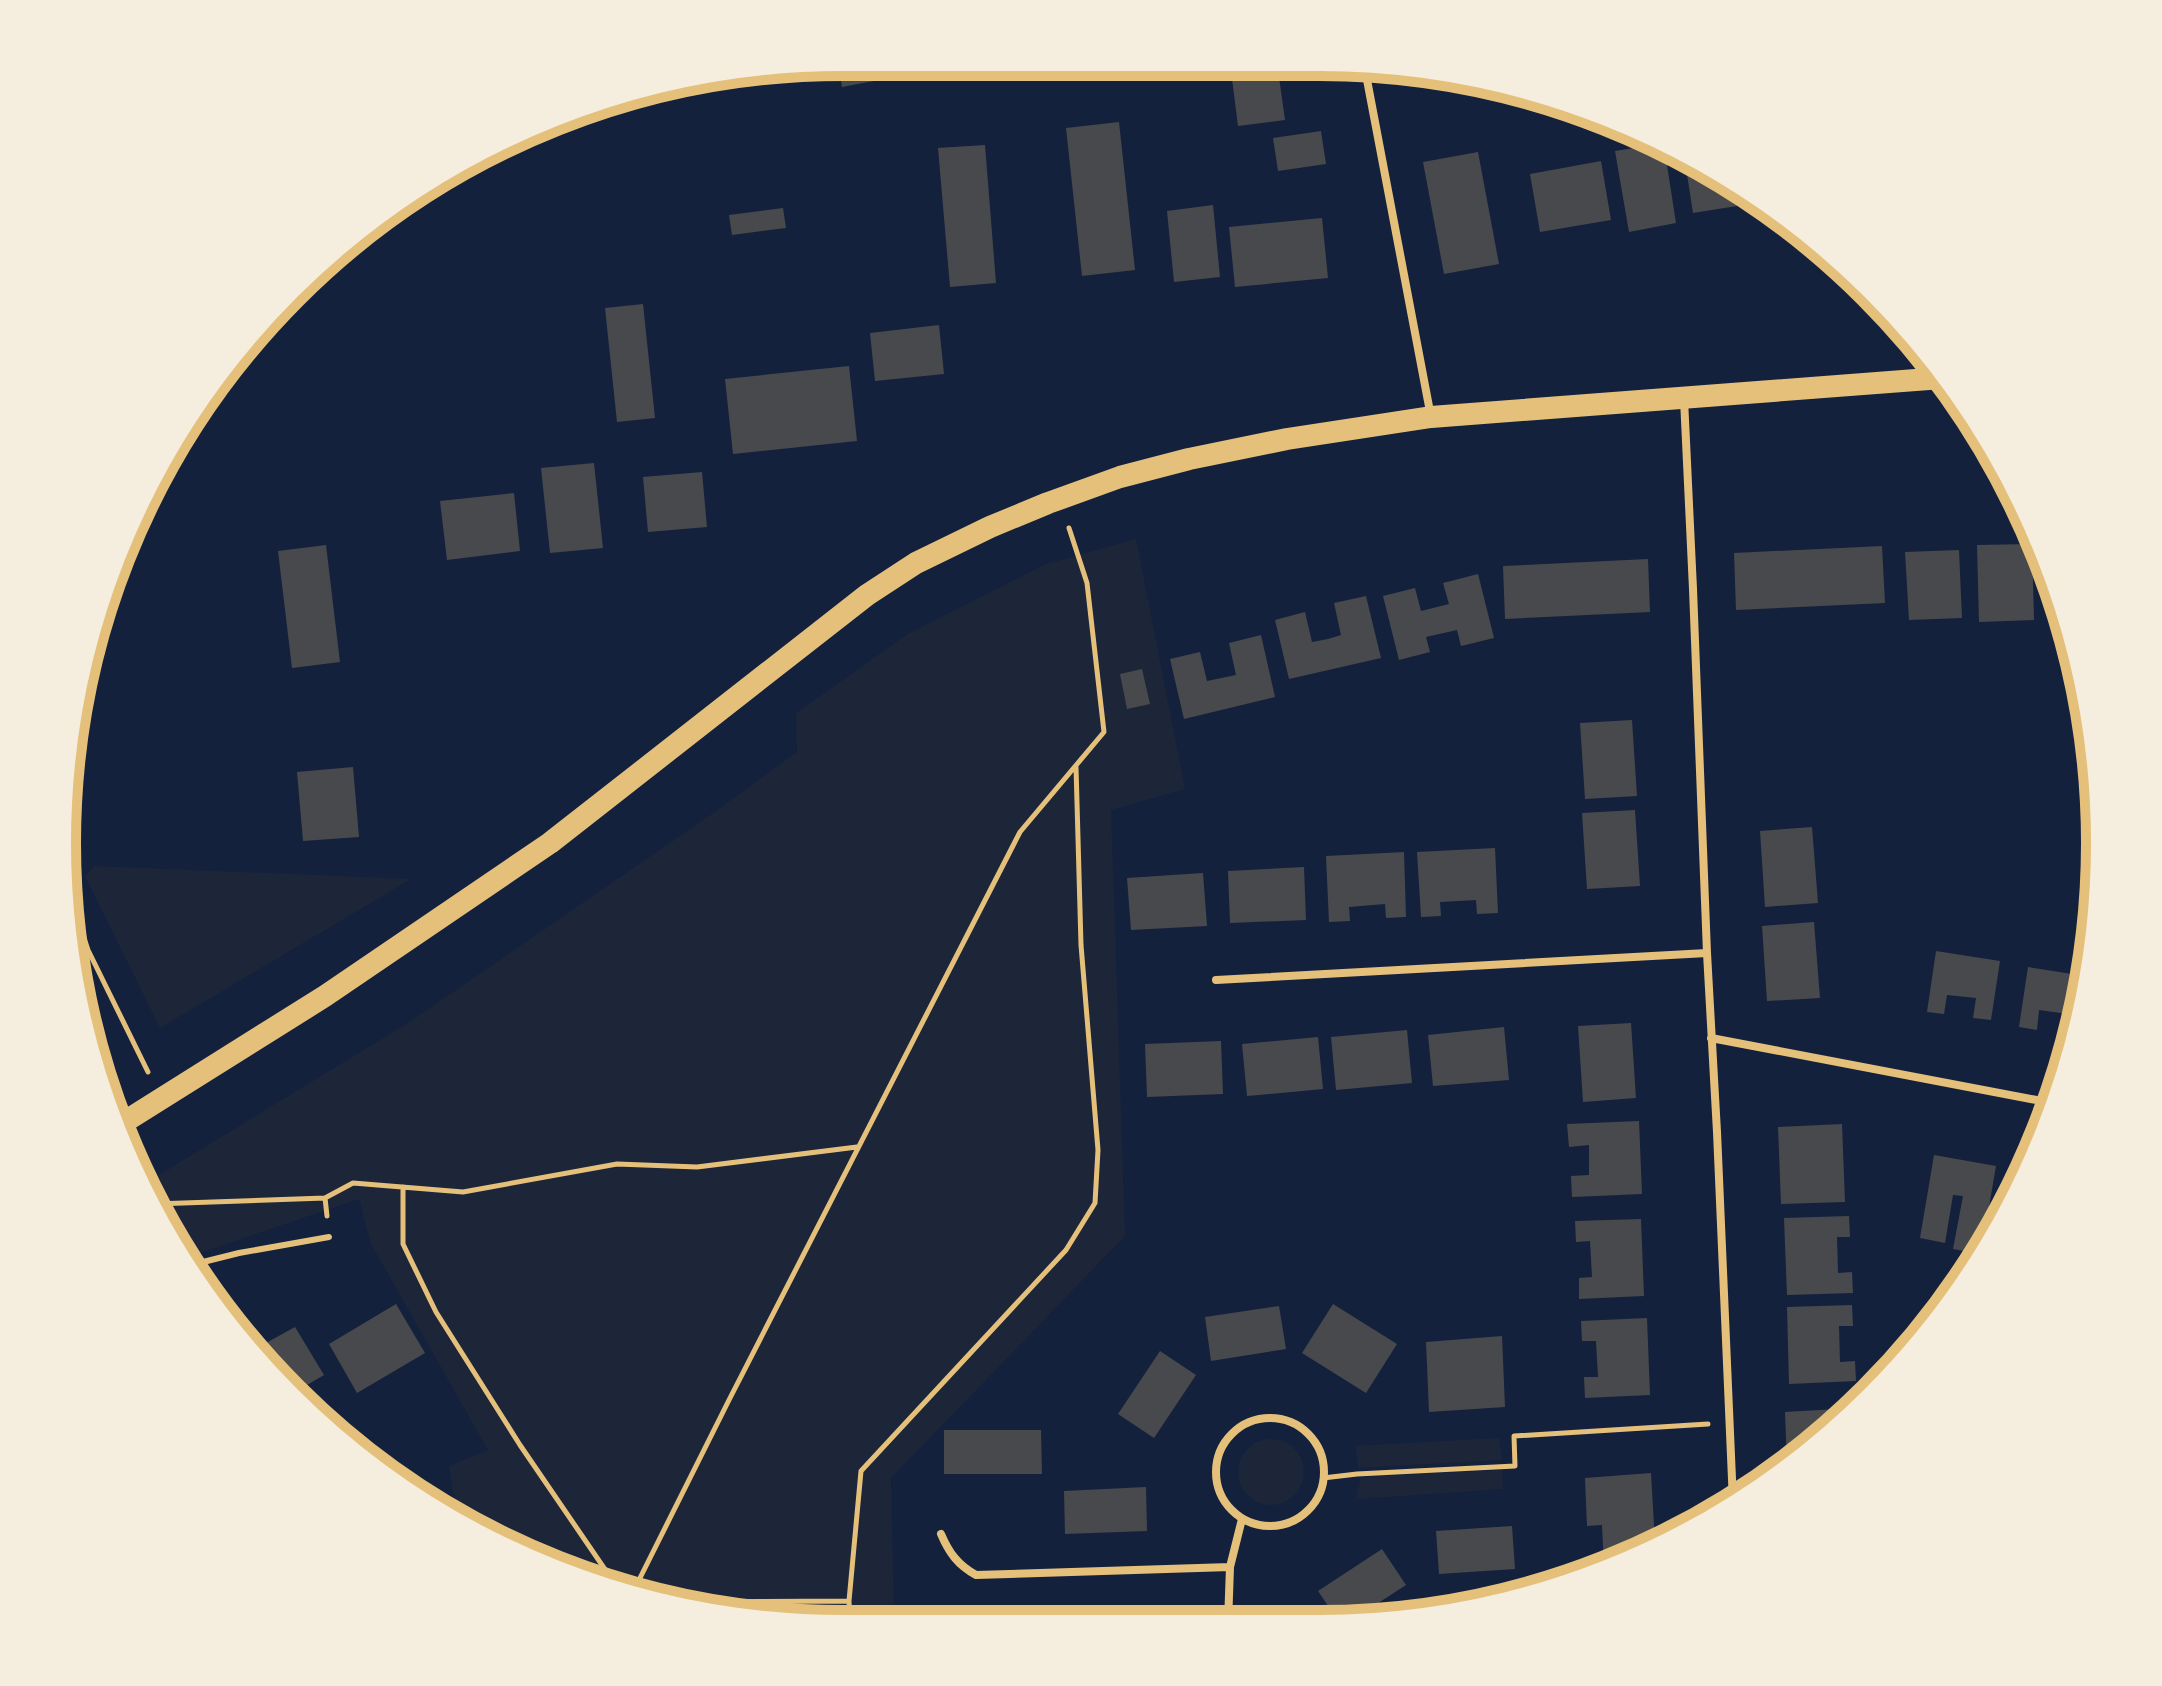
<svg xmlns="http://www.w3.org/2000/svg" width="2162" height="1686" font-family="'Work Sans',sans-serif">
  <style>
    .green { fill: #1d2539 }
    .building { fill: #48494c }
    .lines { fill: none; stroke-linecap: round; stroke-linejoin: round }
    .path { stroke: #e5c07b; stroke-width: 5 }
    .service { stroke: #e5c07b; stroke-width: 6 }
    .minor { stroke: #e5c07b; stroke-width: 8 }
    .trunk { stroke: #e5c07b; stroke-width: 22 }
    .rim { fill: none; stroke: #e5c07b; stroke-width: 10 }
  </style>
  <rect width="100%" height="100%" fill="#14213d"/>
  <path class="green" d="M 1136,539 L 1185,789 L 1111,810 L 1125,1236 L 891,1478 L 894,1624 L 843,1624 L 691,1609 L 544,1564 L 457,1518 L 449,1466 L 488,1450 L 371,1244 L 359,1199 L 185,1258 L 167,1234 L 146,1183 L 408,1023 L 712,814 L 797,752 L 796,713 L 908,634 L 1046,564 Z
    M 94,866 L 411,879 L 160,1028 L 85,876 Z
    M 1499,1438 L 1502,1460 L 1358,1468 L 1356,1446 Z
    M1238 1472a33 33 0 1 1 66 0a33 33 0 1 1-66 0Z
    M 1502,1470 L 1503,1489 L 1356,1499 L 1361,1477 Z"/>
  <path class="building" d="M 871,62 L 874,81 L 842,87 L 838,63 Z
    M 1230,63 L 1277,63 L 1285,120 L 1238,126 Z
    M 1407,71 L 1438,77 L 1409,83 Z
    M 1119,122 L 1135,270 L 1082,276 L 1066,128 Z
    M 1321,131 L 1326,164 L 1278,171 L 1273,138 Z
    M 1659,144 L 1664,146 L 1676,223 L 1629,232 L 1615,151 Z
    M 985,145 L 996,283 L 950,287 L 938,148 Z
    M 1478,152 L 1499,264 L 1444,274 L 1423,162 Z
    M 1684,155 L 1709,166 L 1733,182 L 1737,206 L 1693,213 Z
    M 1601,161 L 1611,220 L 1540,232 L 1530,174 Z
    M 1213,205 L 1220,277 L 1174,282 L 1167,211 Z
    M 783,208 L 786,228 L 732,235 L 729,215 Z
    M 1322,218 L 1328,278 L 1235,287 L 1229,227 Z
    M 643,304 L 655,418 L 617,422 L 605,308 Z
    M 939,325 L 944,374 L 875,381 L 870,333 Z
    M 849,366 L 857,441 L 733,454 L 725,379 Z
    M 594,463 L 603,548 L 550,553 L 541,468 Z
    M 702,472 L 707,527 L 648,532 L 643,477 Z
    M 514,493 L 520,551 L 447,560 L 440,501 Z
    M 2032,544 L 2034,620 L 1979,622 L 1977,545 Z
    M 326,545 L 340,662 L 292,668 L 278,551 Z
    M 1882,546 L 1885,603 L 1736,610 L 1734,553 Z
    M 1959,550 L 1962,618 L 1909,620 L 1905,552 Z
    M 1648,559 L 1650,612 L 1505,619 L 1503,566 Z
    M 1478,574 L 1494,638 L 1461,646 L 1457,630 L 1426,637 L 1430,652 L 1399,660 L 1383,596 L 1415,588 L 1421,611 L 1449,604 L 1443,583 Z
    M 1366,596 L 1381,658 L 1289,679 L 1275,620 L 1305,612 L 1312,642 L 1328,639 L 1341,635 L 1334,603 Z
    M 1261,635 L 1275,697 L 1184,719 L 1170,659 L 1200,652 L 1207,681 L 1236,675 L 1229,643 Z
    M 1142,669 L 1150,704 L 1127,709 L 1120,674 Z
    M 1632,720 L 1637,796 L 1585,799 L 1580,723 Z
    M 353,767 L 359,837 L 303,841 L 297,772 Z
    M 1635,810 L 1640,886 L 1587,889 L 1582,813 Z
    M 1812,827 L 1818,903 L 1765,907 L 1760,831 Z
    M 1495,848 L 1498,913 L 1477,914 L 1476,900 L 1440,902 L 1441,916 L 1421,917 L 1417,852 Z
    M 1404,852 L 1406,917 L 1386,918 L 1385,904 L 1349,907 L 1350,921 L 1329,922 L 1326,856 Z
    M 1304,867 L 1306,920 L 1230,923 L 1228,871 Z
    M 1203,873 L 1207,926 L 1131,930 L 1127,878 Z
    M 1814,922 L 1820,998 L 1767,1001 L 1762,926 Z
    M 1936,951 L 2000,961 L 1991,1020 L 1973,1018 L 1976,998 L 1947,995 L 1944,1014 L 1927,1012 Z
    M 2028,967 L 2085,976 L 2075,1034 L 2066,1033 L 2068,1014 L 2039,1010 L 2037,1030 L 2019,1027 Z
    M 1631,1023 L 1636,1098 L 1583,1102 L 1578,1026 Z
    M 1504,1027 L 1509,1080 L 1433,1086 L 1428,1035 Z
    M 1407,1030 L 1412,1083 L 1336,1090 L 1331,1037 Z
    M 1318,1037 L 1323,1089 L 1247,1096 L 1242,1044 Z
    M 1221,1041 L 1223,1094 L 1147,1097 L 1145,1044 Z
    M 1639,1121 L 1642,1194 L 1572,1197 L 1571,1176 L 1589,1175 L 1589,1145 L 1569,1147 L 1567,1124 Z
    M 1842,1124 L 1845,1202 L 1781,1204 L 1778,1127 Z
    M 1934,1155 L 1996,1166 L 1982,1248 L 1979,1254 L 1953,1249 L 1963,1196 L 1953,1195 L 1945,1243 L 1920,1238 Z
    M 2011,1169 L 2026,1172 L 2020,1188 L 2004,1214 Z
    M 1849,1216 L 1850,1237 L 1837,1237 L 1838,1273 L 1852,1272 L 1853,1293 L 1787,1295 L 1784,1218 Z
    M 1641,1219 L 1644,1296 L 1579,1299 L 1579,1278 L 1592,1277 L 1590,1241 L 1576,1242 L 1575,1221 Z
    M 396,1304 L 425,1353 L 357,1393 L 329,1344 Z
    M 1333,1304 L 1397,1344 L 1366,1393 L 1302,1353 Z
    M 1852,1305 L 1853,1326 L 1839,1326 L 1840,1362 L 1855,1361 L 1856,1381 L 1789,1384 L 1787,1307 Z
    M 1279,1306 L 1286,1349 L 1211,1361 L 1205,1317 Z
    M 1647,1318 L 1650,1395 L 1585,1398 L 1584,1377 L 1598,1377 L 1596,1341 L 1582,1341 L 1581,1321 Z
    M 295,1327 L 324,1375 L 290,1395 L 255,1349 Z
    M 1502,1336 L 1505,1407 L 1429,1412 L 1426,1342 Z
    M 1160,1351 L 1196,1375 L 1154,1438 L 1118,1414 Z
    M 1854,1408 L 1834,1430 L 1787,1464 L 1785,1412 Z
    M 944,1430 L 1041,1430 L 1042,1474 L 944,1474 Z
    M 1651,1473 L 1655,1544 L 1604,1566 L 1602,1525 L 1587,1526 L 1585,1478 Z
    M 1146,1487 L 1147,1531 L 1065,1534 L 1064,1491 Z
    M 1512,1526 L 1515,1569 L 1439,1574 L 1436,1531 Z
    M 1382,1549 L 1406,1585 L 1349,1622 L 1339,1622 L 1318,1591 Z"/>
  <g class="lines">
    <path class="path" d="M 68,890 L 88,950 L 148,1072
      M 403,1187 L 403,1244 L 436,1312 L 520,1445 L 617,1587
      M 154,1204 L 325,1198
      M 327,1216 L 325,1198 L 353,1183 L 463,1192 L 617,1164 L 697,1167 L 857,1147
      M 1323,1478 L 1357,1474 L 1515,1466 L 1514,1436 L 1708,1424
      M 633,1592 L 729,1400 L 1020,832 L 1104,732 L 1087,583 L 1069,528
      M 668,1602 L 849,1601
      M 850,1624 L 849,1601 L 861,1471 L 1066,1250 L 1095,1203 L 1098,1150 L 1081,945 L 1076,767"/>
    <path class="service" d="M 191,1265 L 239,1253 L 329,1237"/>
    <path class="minor" d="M 1364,64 L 1431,417
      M 1684,399 L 1693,589 L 1707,953 L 1717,1132 L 1733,1502
      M 1216,980 L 1707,953
      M 1711,1038 L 2052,1103
      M1216 1472a54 54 0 1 1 108 0a54 54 0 1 1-108 0Z
      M 941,1534 C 949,1553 958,1565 976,1575 L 1230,1567
      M 1228,1623 L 1230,1567 L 1242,1519"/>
    <path class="trunk" d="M 121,1124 L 325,996 L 550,843 L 867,595 L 916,563 L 990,527 L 1048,503 L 1120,477 L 1189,459 L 1287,439 L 1431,417 L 1942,378"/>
  </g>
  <path d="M0 0H2162V1686H0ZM843 76H1319A767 767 0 0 1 2086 843V843A767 767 0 0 1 1319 1610H843A767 767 0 0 1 76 843V843A767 767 0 0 1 843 76Z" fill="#f5edde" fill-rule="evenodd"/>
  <path class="rim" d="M843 76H1319A767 767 0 0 1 2086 843V843A767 767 0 0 1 1319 1610H843A767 767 0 0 1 76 843V843A767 767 0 0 1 843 76Z"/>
</svg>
